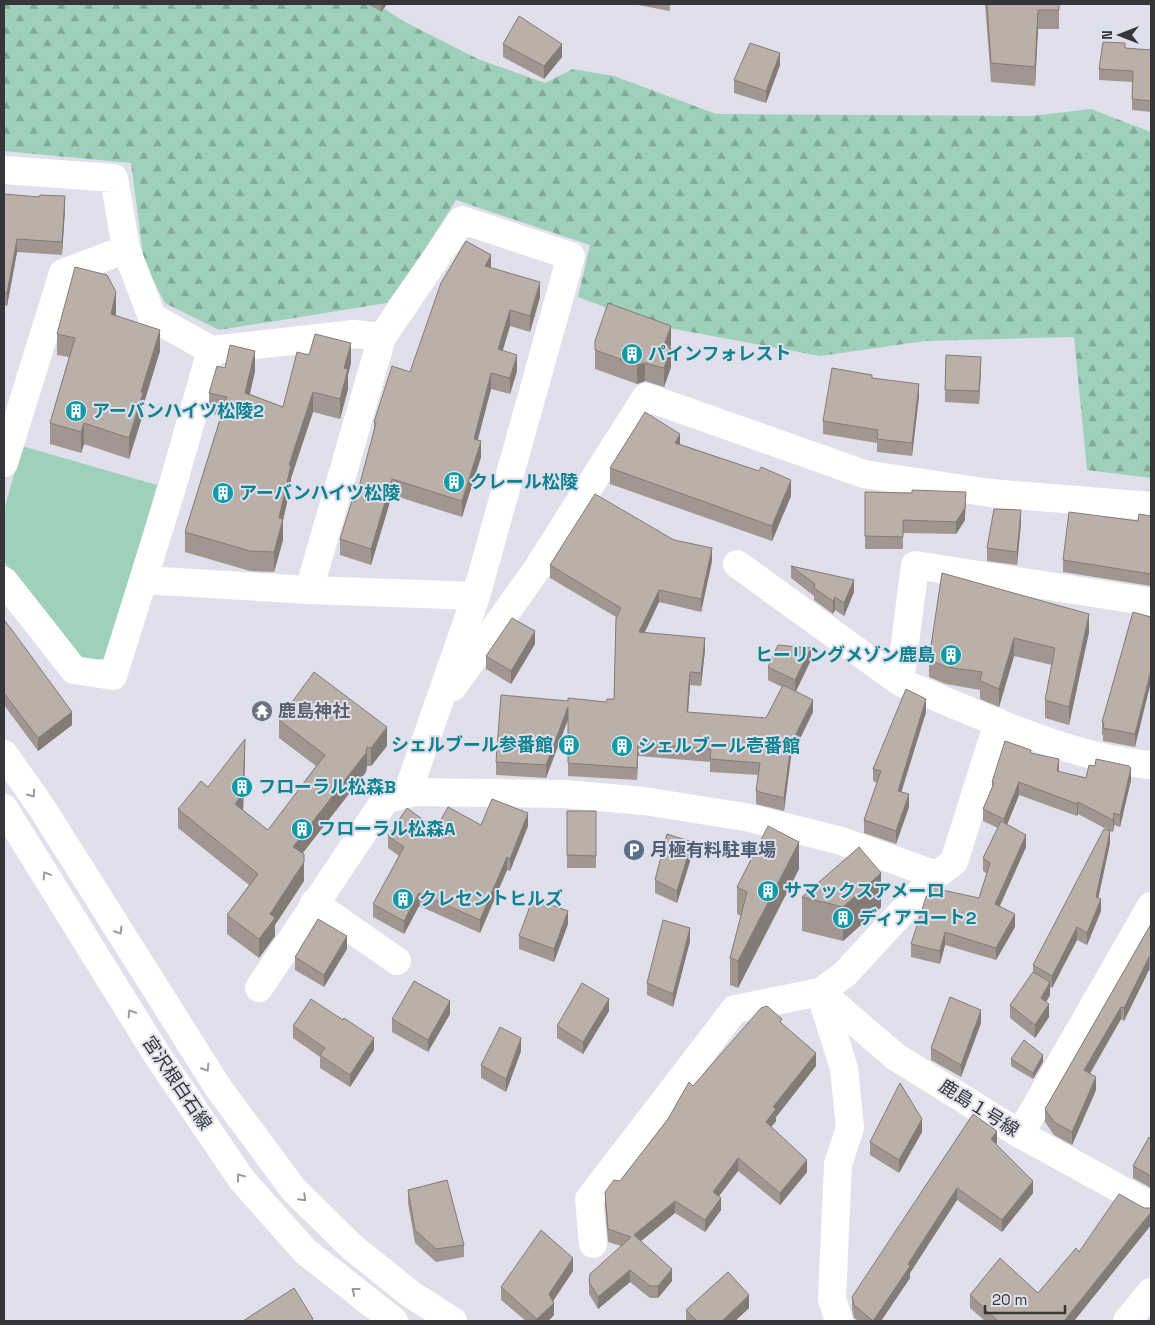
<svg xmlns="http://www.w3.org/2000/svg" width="1155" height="1325" font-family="'Space Grotesk','Noto Sans JP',sans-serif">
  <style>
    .green { fill: #9fd1ba }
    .forest { fill: url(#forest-firs) }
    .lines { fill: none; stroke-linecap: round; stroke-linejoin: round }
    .minor { stroke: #fff; stroke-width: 28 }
    .wall { fill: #a19790 }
    .shaded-wall { fill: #837b76 }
    .building { fill: #bbb0a8; stroke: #837b76 }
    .oneway { stroke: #9a9a9c }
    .labels { text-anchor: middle; stroke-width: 4; stroke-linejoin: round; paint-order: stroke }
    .culture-label { font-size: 18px; font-weight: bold; fill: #0d838f; stroke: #dfe0ec; text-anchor: start }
    .worship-label { font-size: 18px; font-weight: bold; fill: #5b616d; stroke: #dfe0ec; text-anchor: start }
    .service-label { font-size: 18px; font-weight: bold; fill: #4e5e75; stroke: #dfe0ec; text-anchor: start }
    .street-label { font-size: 18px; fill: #35363a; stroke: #dfe0ec }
  </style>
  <defs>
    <pattern id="forest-firs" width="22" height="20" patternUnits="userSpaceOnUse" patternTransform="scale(1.25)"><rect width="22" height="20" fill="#9fd1ba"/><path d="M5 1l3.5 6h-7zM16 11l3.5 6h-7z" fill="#82aa98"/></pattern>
  </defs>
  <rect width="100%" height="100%" fill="#dfe0ec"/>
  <path class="green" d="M 22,446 L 157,485 L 107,658 L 83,661 L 4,562 L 4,510 Z"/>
  <path class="forest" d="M 4,4 L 377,4 L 403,21 L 478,59 L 545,83 L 573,69 L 614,76 L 716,114 L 1031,116 L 1091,109 L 1151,132 L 1151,478 L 1087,470 L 1074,337 L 925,341 L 820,356 L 653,325 L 578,297 L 590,245 L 456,200 L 424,251 L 387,303 L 219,330 L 165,303 L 144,262 L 131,163 L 4,151 Z"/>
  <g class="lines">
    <path class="minor" d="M 4,170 L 114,178 L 126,249 L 152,317 L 211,350 L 354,334 L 382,337
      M 4,463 L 63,273 L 126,249
      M 737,564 L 900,682
      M 143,580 L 309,590 L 382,337 L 462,220 L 571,256 L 476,596 L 407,794
      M 4,581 L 74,670 L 113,676 L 171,491 L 211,350
      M 309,590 L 476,596
      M 1151,602 L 915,565 L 900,682 C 976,713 1070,759 1151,765
      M 453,687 L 537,569 L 646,397 L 864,474 L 990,493 L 1151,506
      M 4,754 L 42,808 L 219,1089 L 294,1190 L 352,1247 L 412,1295 L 453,1321
      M 4,808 L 157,1055 L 242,1180 L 305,1251 L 394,1321
      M 936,875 L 954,862 L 998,722
      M 314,903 L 397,961
      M 259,988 L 385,800 L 413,792 L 565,794 L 644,801 L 745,817 L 838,840 L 936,875 L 845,974 L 820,992 L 735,1009 L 589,1199 L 593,1244
      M 820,992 L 896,1057 L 1020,1134 L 1151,1206
      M 820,992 L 844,1068 L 850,1128 L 838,1164 L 832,1299 L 839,1321
      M 1020,1134 L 1151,906
      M 1127,1321 L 1151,1292"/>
  </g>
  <path class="wall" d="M 368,4 L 387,4 L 381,12 Z
    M 638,4 L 670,4 L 670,11 L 638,5 Z
    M 985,4 L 1059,4 L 1059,29 L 1038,29 L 1035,86 L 991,82 Z
    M 503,44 L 562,57 L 544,79 L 503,57 Z
    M 1125,48 L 1151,50 L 1151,112 L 1132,110 L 1132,82 L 1099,80 L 1099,69 Z
    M 780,65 L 766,103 L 734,93 L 734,80 Z
    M 4,194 L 65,209 L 62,255 L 17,252 L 7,306 L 4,305 Z
    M 491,268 L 540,297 L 530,332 L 510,326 L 503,350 L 517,371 L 510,394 L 491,389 L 477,440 L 481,457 L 462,517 L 392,495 L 371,565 L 340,555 L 340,539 L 355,502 L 374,432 L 374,422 L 410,372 Z
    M 116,313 L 115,316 L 160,351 L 143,406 L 143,414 L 129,459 L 84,444 L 81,453 L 50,444 L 50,423 L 69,357 L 57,355 L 57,334 Z
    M 595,341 L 671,345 L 670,347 L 671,367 L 664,387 L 645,381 L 637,384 L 595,369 Z
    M 309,355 L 351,363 L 348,375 L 348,389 L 340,419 L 313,412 L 291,478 L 291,485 L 283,519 L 283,540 L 274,572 L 250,571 L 185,552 L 185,532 L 221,416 L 209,413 L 209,393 L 255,371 L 250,394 L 283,407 Z
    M 981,369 L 979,404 L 945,402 L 945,390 Z
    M 872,378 L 919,396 L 912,456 L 877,452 L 877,443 L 823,434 L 823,421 Z
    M 680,444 L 759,471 L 791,496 L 772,541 L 610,484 L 610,468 Z
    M 865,492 L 912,493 L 965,520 L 956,534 L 903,533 L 903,549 L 865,549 Z
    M 1151,516 L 1151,586 L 1063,572 L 1063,560 L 1138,521 Z
    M 1021,523 L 1017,565 L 987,561 L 987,548 Z
    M 674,540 L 712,561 L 701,612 L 659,602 L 645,632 L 705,650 L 701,686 L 690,685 L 688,713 L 766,718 L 782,687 L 768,680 L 768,667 L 811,660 L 796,691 L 813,712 L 791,757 L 784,811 L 756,804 L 756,791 L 758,775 L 710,772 L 710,762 L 638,756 L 637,780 L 568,776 L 568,720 L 546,778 L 496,775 L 496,762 L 568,701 L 606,702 L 614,699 L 616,617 L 550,578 L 550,565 Z
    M 791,566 L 854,592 L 844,616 L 835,610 L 833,614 L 814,600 L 814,596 L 791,578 Z
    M 942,573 L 1089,632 L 1069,725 L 1045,718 L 1045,700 L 1052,665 L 1014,656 L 999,707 L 980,699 L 980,690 L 946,684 L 929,677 L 929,659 Z
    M 1151,617 L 1135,747 L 1103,741 L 1103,735 L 1102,735 L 1102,722 Z
    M 4,620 L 72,725 L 38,751 L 4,705 Z
    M 535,644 L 511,684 L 486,669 L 486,656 Z
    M 926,712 L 901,792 L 909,807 L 896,844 L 864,833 L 864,820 L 877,783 L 873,781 L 873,769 Z
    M 279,720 L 387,746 L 371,766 L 367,766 L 366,772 L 303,853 L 304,881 L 275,925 L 275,936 L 259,958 L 227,934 L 227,915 L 249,885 L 178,828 L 178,809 L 208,787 L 245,758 L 243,810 L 268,830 L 316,766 L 279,738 Z
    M 1031,753 L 1059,772 L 1086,778 L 1131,780 L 1120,827 L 1114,825 L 1113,832 L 1110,831 L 1110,843 L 1098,898 L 1101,911 L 1087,945 L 1077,940 L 1052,988 L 1050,987 L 1050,995 L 1046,1002 L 1049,1017 L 1035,1038 L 1010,1018 L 1010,1005 L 1033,973 L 1033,965 L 1110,831 L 1078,814 L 1077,816 L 1019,795 L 1007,825 L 1026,847 L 1000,906 L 1015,927 L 996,960 L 945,945 L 940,964 L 911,957 L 911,944 L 979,898 L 987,874 L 983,871 L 983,858 L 998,828 L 983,821 L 983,809 L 992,789 L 992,782 Z
    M 567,811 L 596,811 L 596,868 L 567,868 Z
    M 481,825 L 528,826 L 510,871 L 507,870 L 480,933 L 419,906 L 404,934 L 373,917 L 373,904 L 399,856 L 388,848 L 388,836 L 436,829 Z
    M 692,855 L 677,903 L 655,893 L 655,880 Z
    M 799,869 L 738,988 L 730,985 L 730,958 L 741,916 L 737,914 L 737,887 Z
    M 802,897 L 881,907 L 843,941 L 802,931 Z
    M 568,924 L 554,962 L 519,949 L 519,936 Z
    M 1151,924 L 1151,972 L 1149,970 L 1124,1021 L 1121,1019 L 1090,1074 L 1096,1090 L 1072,1145 L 1054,1135 L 1045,1122 L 1045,1109 Z
    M 690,941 L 673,1007 L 647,995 L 647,983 Z
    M 347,949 L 324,987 L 295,970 L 295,957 Z
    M 609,1011 L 583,1054 L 557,1038 L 557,1026 Z
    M 450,1014 L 428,1052 L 392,1032 L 392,1019 Z
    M 343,1020 L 374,1050 L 350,1087 L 320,1068 L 320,1057 L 293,1038 L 293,1026 Z
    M 981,1023 L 961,1077 L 931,1060 L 931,1048 Z
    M 782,1024 L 816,1066 L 776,1117 L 776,1121 L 771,1127 L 807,1172 L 780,1205 L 738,1171 L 719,1196 L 721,1210 L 705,1232 L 675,1213 L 641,1241 L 672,1281 L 658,1298 L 650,1298 L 630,1282 L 598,1309 L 589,1294 L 589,1282 L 621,1246 L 608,1242 L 605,1204 L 605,1192 L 620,1181 L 693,1086 Z
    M 521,1051 L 506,1092 L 481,1078 L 481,1065 Z
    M 1011,1059 L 1043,1062 L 1033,1079 L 1011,1066 Z
    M 922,1132 L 899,1173 L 870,1155 L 870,1142 Z
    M 1151,1139 L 1151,1188 L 1133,1178 L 1133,1166 Z
    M 997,1143 L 996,1144 L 1033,1193 L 1002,1232 L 957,1200 L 910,1273 L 910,1278 L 881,1321 L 859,1321 L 854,1318 L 852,1309 L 852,1297 Z
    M 408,1190 L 464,1245 L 464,1257 L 436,1262 L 415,1243 L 408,1203 Z
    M 1151,1225 L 1074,1321 L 985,1321 L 970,1308 L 970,1295 L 1038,1293 L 1079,1252 Z
    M 573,1271 L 553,1301 L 554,1315 L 548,1321 L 526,1321 L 501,1300 L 501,1287 Z
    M 749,1308 L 735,1321 L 686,1321 L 686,1310 Z"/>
  <path class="shaded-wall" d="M 383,4 L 387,4 L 381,12 L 381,5 Z
    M 1038,10 L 1038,29 L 1035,86 L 1035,67 Z
    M 562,44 L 562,57 L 544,79 L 544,66 Z
    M 780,53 L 780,65 L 766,103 L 766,91 Z
    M 65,196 L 65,209 L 62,255 L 62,242 Z
    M 17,239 L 17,252 L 7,306 L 7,293 Z
    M 491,255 L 491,271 L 485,266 Z
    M 540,282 L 540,297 L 530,332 L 530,316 Z
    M 116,292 L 116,313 L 111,335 L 111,314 Z
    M 510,310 L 510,326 L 498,365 L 498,349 Z
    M 671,326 L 671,345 L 664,364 L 664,345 Z
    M 160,330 L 160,351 L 143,406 L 143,414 L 129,459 L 129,438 L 141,392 Z
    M 351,343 L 351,363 L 348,375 L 348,389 L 340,419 L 340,399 L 344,368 Z
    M 671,348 L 671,367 L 664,387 L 664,368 Z
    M 255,351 L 255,371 L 245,413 L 245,393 Z
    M 517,355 L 517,371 L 510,394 L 510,378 Z
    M 981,357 L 981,369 L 979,404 L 979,391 Z
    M 645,363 L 645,381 L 637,384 L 637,365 Z
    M 491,373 L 491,389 L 474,455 L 474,439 Z
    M 919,384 L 919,396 L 912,456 L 912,443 Z
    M 313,392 L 313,412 L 291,478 L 291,485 L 282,525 L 283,519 L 283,540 L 274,572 L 274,552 L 279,518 L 289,465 Z
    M 84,423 L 84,444 L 81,453 L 81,432 Z
    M 680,434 L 680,449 L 675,443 Z
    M 481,441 L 481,457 L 462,517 L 462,501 Z
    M 392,479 L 392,495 L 371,565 L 371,549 Z
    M 791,480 L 791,496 L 772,541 L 772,526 Z
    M 966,492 L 965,520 L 956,534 L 956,522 Z
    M 1021,510 L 1021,523 L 1017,565 L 1017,552 Z
    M 712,548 L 712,561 L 701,612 L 701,599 Z
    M 854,580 L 854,592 L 844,616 L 844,603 Z
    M 659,590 L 659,602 L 639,644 L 639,632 Z
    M 835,597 L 835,610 L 833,614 L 833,601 Z
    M 1089,614 L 1089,632 L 1069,725 L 1069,707 Z
    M 535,631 L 535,644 L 511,684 L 511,671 Z
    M 705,638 L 705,650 L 701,686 L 701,673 Z
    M 1014,638 L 1014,656 L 999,707 L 999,689 Z
    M 811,648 L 811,660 L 795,693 L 795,680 Z
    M 1151,670 L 1151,682 L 1135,747 L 1135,734 Z
    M 690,672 L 690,685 L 687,725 L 687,712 Z
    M 926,699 L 926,712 L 898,803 L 898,791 Z
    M 813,700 L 813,712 L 791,757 L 784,811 L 784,798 L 791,744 Z
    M 568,707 L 568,719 L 546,778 L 546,765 Z
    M 72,712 L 72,725 L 38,751 L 38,738 Z
    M 387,727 L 387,746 L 371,766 L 371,748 Z
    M 245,739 L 245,758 L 243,813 L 235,804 Z
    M 638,743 L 638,756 L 637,780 L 637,768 Z
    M 367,747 L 367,766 L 366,772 L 293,865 L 293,847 Z
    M 1059,759 L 1059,771 L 1057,783 L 1057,771 Z
    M 1131,768 L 1131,780 L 1120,827 L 1120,815 Z
    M 1019,782 L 1019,795 L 1004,832 L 1004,819 Z
    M 909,794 L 909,807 L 896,844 L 896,831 Z
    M 1078,802 L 1078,814 L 1077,816 L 1077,804 Z
    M 528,813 L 528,826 L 510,871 L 510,859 Z
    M 1114,813 L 1114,825 L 1113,832 L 1113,820 Z
    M 1110,831 L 1110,843 L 1096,909 L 1096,897 Z
    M 1026,835 L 1026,847 L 995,916 L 995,904 Z
    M 692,842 L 692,855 L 677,903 L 677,891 Z
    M 799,842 L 799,869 L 738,988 L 738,961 Z
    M 507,857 L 507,870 L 480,933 L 480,920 Z
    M 304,862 L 304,881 L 275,925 L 275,936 L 259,958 L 259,939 L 270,914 Z
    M 881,873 L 881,907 L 843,941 L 843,907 Z
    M 419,893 L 419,906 L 404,934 L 404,921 Z
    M 1101,899 L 1101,911 L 1087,945 L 1087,933 Z
    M 568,911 L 568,924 L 554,962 L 554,949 Z
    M 1015,914 L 1015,927 L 996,960 L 996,948 Z
    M 1077,927 L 1077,940 L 1052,988 L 1052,976 Z
    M 690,928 L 690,941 L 673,1007 L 673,994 Z
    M 945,932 L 945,945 L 940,964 L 940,951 Z
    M 347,936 L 347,949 L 324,987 L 324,975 Z
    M 1149,957 L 1149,970 L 1124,1021 L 1124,1008 Z
    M 1050,982 L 1050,995 L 1041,1010 L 1041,998 Z
    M 609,999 L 609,1011 L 583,1054 L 583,1042 Z
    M 450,1001 L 450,1014 L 428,1052 L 428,1040 Z
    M 1049,1004 L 1049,1017 L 1035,1038 L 1035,1025 Z
    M 1121,1007 L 1121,1019 L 1084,1083 L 1084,1070 Z
    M 981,1010 L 981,1023 L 961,1077 L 961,1065 Z
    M 374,1038 L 374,1050 L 350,1087 L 350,1075 Z
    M 521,1038 L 521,1051 L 506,1092 L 506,1079 Z
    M 816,1053 L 816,1066 L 776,1117 L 776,1121 L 766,1134 L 766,1122 L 773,1107 Z
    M 1043,1055 L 1043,1062 L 1033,1079 L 1033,1073 Z
    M 1096,1077 L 1096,1090 L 1072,1145 L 1072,1132 Z
    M 922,1119 L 922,1132 L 899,1173 L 899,1160 Z
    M 997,1131 L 997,1143 L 991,1152 L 991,1139 Z
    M 738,1158 L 738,1171 L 713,1204 L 713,1192 Z
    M 807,1160 L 807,1172 L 780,1205 L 780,1193 Z
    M 1033,1181 L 1033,1193 L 1002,1232 L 1002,1220 Z
    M 957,1188 L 957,1200 L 910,1273 L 910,1278 L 881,1321 L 873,1321 L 908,1264 Z
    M 721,1198 L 721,1210 L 705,1232 L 705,1220 Z
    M 675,1201 L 675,1213 L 634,1247 L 634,1235 Z
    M 1151,1212 L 1151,1225 L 1074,1321 L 1064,1321 Z
    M 573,1258 L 573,1271 L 549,1307 L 549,1294 Z
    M 672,1269 L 672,1281 L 658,1298 L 658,1286 Z
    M 630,1270 L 630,1282 L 598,1309 L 598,1297 Z
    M 749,1295 L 749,1308 L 735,1321 L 722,1321 Z
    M 554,1303 L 554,1315 L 548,1321 L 537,1321 L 537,1319 Z"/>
  <path class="building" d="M 987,4 L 1059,4 L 1059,10 L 1038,10 L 1035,67 L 991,63 Z
    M 519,16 L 562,44 L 544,66 L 503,44 Z
    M 1103,42 L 1125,43 L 1125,48 L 1151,50 L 1151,101 L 1132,99 L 1133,71 L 1099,69 Z
    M 750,43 L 780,53 L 766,91 L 734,80 Z
    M 4,194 L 39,197 L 40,195 L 65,196 L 62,242 L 17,239 L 7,293 L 4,293 Z
    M 466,241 L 491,255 L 485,266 L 540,282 L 530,316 L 510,310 L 498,349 L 517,355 L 510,378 L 491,373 L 474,439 L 481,441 L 462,501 L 392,479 L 371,549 L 340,539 L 352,501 L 355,502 L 376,423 L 374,422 L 392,366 L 410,372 L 441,283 Z
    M 75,267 L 107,275 L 116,292 L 111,314 L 160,330 L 141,392 L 143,393 L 129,438 L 84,423 L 81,432 L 50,423 L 75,338 L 57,334 Z
    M 608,303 L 671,326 L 664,345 L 671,348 L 664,368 L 645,363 L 637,365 L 595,350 L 595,341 Z
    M 315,334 L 351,343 L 344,368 L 348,369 L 340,399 L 313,392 L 289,465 L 291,465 L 279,518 L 283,519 L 274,552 L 250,551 L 185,532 L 227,397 L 209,393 L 217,366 L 225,368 L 230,345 L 255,351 L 245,393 L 283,407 L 297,352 L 309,355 Z
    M 946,355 L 981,357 L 979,391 L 945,390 Z
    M 832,368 L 872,375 L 872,378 L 919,384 L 912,443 L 877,439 L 878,430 L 823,421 Z
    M 645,412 L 680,434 L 675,443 L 759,471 L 761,467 L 791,480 L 772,526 L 610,468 Z
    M 912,490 L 966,492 L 965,508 L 956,522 L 903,520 L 903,537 L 865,536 L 865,492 L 912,493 Z
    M 595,494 L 674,540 L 712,548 L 701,599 L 659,590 L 639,632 L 705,638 L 701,673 L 690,672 L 687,712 L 766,718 L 783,685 L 813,700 L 791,744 L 784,798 L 756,791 L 760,763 L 710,759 L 711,749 L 638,743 L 637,768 L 568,763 L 568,707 L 546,765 L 496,762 L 501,695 L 568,701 L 568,698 L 606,702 L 607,699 L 614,699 L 616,618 L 621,608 L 550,565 Z
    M 994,509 L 1021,510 L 1017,552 L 987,548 Z
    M 1069,512 L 1138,521 L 1139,514 L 1151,516 L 1151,574 L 1063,560 Z
    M 791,566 L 854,580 L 844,603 L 835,597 L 833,601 L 814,588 L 815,584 Z
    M 942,573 L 1089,614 L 1069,707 L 1045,700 L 1055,648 L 1014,638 L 999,689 L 980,681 L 982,672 L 946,667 L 929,659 Z
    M 1133,612 L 1151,617 L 1151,670 L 1135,734 L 1103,728 L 1104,723 L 1102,722 Z
    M 512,618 L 535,631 L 511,671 L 486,656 Z
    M 4,620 L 12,630 L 72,712 L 38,738 L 4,693 Z
    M 778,645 L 811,648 L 795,680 L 768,667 Z
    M 314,672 L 387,727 L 371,748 L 367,747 L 366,753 L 293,847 L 304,854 L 304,862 L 270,914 L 275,918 L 259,939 L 227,915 L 258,874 L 178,809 L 201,781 L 208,787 L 245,739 L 243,794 L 235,804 L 268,830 L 325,755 L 279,720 Z
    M 906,689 L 926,699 L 898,791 L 909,794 L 896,831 L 864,820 L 881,771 L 873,769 Z
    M 1005,741 L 1031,750 L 1030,753 L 1059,759 L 1057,771 L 1086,778 L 1089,765 L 1095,766 L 1096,759 L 1129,766 L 1131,768 L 1120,815 L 1114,813 L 1113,820 L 1078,802 L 1077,804 L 1019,782 L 1004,819 L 983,809 L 994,783 L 992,782 Z
    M 492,799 L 528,813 L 510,859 L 507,857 L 480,920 L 419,893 L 404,921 L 373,904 L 404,847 L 388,836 L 407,808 L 436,829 L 448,807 L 481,825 Z
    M 567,811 L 596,811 L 596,856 L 567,855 Z
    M 1001,821 L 1026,835 L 995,904 L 1015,914 L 996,948 L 945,932 L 940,951 L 911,944 L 926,897 L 933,888 L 979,898 L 990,863 L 983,858 Z
    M 768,826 L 799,842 L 738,961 L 730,958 L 747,892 L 737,887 Z
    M 1104,829 L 1110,831 L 1096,897 L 1101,899 L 1087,933 L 1077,927 L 1052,976 L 1033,965 Z
    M 667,834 L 692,842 L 677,891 L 655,880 Z
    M 859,847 L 881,873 L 843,907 L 802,897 Z
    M 533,898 L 568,911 L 554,949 L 519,936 Z
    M 318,919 L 347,936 L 324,975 L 295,957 Z
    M 663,920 L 690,928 L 673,994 L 647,983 Z
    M 1151,924 L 1151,959 L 1149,957 L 1124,1008 L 1121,1007 L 1084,1070 L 1096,1077 L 1072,1132 L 1054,1122 L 1045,1109 Z
    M 1033,972 L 1050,982 L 1041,998 L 1049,1004 L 1035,1025 L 1010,1005 Z
    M 414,981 L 450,1001 L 428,1040 L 392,1019 Z
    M 582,983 L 609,999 L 583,1042 L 557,1026 Z
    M 950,997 L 981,1010 L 961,1065 L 931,1048 Z
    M 311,999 L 343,1020 L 344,1018 L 374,1038 L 350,1075 L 320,1055 L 325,1048 L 293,1026 Z
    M 767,1006 L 782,1019 L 780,1022 L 816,1053 L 773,1107 L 776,1109 L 766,1122 L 807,1160 L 780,1193 L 738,1158 L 713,1192 L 721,1198 L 705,1220 L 675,1201 L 634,1235 L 672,1269 L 658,1286 L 650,1286 L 630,1270 L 598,1297 L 589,1282 L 590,1274 L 631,1237 L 608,1229 L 605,1192 L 614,1180 L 620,1181 L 668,1119 L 689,1082 L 693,1086 L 761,1008 Z
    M 500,1027 L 521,1038 L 506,1079 L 481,1065 Z
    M 1024,1040 L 1043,1055 L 1033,1073 L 1011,1059 Z
    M 900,1083 L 922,1119 L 899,1160 L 870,1142 Z
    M 973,1114 L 997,1131 L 991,1139 L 1033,1181 L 1002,1220 L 957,1188 L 908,1264 L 910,1266 L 873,1321 L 854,1305 L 852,1297 Z
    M 1149,1137 L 1151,1139 L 1151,1176 L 1133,1166 Z
    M 447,1180 L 464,1245 L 436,1249 L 415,1230 L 408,1190 Z
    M 1119,1194 L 1144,1208 L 1151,1208 L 1151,1212 L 1064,1321 L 998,1321 L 970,1295 L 1000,1258 L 1038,1293 L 1076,1248 L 1079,1252 Z
    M 541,1230 L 573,1258 L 549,1294 L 554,1303 L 537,1319 L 501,1287 Z
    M 728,1272 L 749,1295 L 722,1321 L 697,1321 L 686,1310 Z
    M 294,1288 L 313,1319 L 310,1321 L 243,1321 Z"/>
  <defs><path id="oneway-chevron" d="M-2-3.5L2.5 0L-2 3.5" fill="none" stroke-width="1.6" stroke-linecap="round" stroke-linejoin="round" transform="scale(1.25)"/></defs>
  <g class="oneway">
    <use href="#oneway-chevron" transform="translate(32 794) rotate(55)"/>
    <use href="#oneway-chevron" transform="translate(46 875) rotate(-121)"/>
    <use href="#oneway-chevron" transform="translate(119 931) rotate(58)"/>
    <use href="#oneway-chevron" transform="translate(131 1013) rotate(-122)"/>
    <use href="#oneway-chevron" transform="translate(206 1068) rotate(58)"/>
    <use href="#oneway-chevron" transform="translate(240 1177) rotate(-127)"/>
    <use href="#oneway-chevron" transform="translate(303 1198) rotate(45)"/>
    <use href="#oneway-chevron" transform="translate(355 1291) rotate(-142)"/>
  </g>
  <defs>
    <g id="building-disc" transform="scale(1.125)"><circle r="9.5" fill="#0f9aa8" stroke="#dfe0ec"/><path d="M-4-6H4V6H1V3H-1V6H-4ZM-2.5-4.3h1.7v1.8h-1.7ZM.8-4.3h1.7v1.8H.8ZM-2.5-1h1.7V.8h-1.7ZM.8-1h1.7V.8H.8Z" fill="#fff"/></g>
    <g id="temple-disc" transform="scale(1.125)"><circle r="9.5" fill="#6b7280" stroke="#dfe0ec"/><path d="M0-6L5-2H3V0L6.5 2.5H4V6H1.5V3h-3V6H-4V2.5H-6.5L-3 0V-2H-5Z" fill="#fff"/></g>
    <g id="parking-disc" transform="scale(1.125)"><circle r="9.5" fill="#5c6f8a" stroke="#dfe0ec"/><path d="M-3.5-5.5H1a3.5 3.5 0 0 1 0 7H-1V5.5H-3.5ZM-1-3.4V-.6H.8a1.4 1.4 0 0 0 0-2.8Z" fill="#fff"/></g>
  </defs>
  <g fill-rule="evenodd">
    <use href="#building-disc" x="632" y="354"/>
    <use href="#building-disc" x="76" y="411"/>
    <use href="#building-disc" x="454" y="482"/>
    <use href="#building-disc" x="223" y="493"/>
    <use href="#building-disc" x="951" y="655"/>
    <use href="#temple-disc" x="262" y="711"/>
    <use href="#building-disc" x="569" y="745"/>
    <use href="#building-disc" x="622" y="746"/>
    <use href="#building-disc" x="242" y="787"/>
    <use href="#building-disc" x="302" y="829"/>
    <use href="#parking-disc" x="634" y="850"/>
    <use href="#building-disc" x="768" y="891"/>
    <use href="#building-disc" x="403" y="899"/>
    <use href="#building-disc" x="843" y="918"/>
  </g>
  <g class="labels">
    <g class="culture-label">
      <text x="648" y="360">パインフォレスト</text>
      <text x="92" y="417">アーバンハイツ松陵2</text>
      <text x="470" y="488">クレール松陵</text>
      <text x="239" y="499">アーバンハイツ松陵</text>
      <text x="935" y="661" text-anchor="end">ヒーリングメゾン鹿島</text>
      <text x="553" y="751" text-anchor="end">シェルブール参番館</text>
      <text x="638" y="752">シェルブール壱番館</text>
      <text x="258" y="793">フローラル松森B</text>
      <text x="318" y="835">フローラル松森A</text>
      <text x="784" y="897">サマックスアメーロ</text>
      <text x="419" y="905">クレセントヒルズ</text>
      <text x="859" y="924">ディアコート2</text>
    </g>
    <g class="worship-label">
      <text x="278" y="717">鹿島神社</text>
    </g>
    <g class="service-label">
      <text x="650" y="856">月極有料駐車場</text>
    </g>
    <g class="street-label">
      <text transform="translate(177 1083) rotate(56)" y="6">宮沢根白石線</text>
      <text transform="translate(979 1108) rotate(32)" y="6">鹿島１号線</text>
    </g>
  </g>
  <rect width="1155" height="1325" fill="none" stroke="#35363a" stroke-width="10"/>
  <g transform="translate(1120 35) rotate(270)" stroke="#dfe0ec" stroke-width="4" paint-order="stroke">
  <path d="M0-4L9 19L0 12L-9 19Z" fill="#35363a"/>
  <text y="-8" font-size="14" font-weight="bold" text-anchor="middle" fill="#35363a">N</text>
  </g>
  <path d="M985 1305v8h80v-8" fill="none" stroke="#35363a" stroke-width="2.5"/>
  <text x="992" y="1305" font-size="15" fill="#35363a" stroke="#dfe0ec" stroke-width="4" paint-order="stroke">20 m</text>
</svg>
